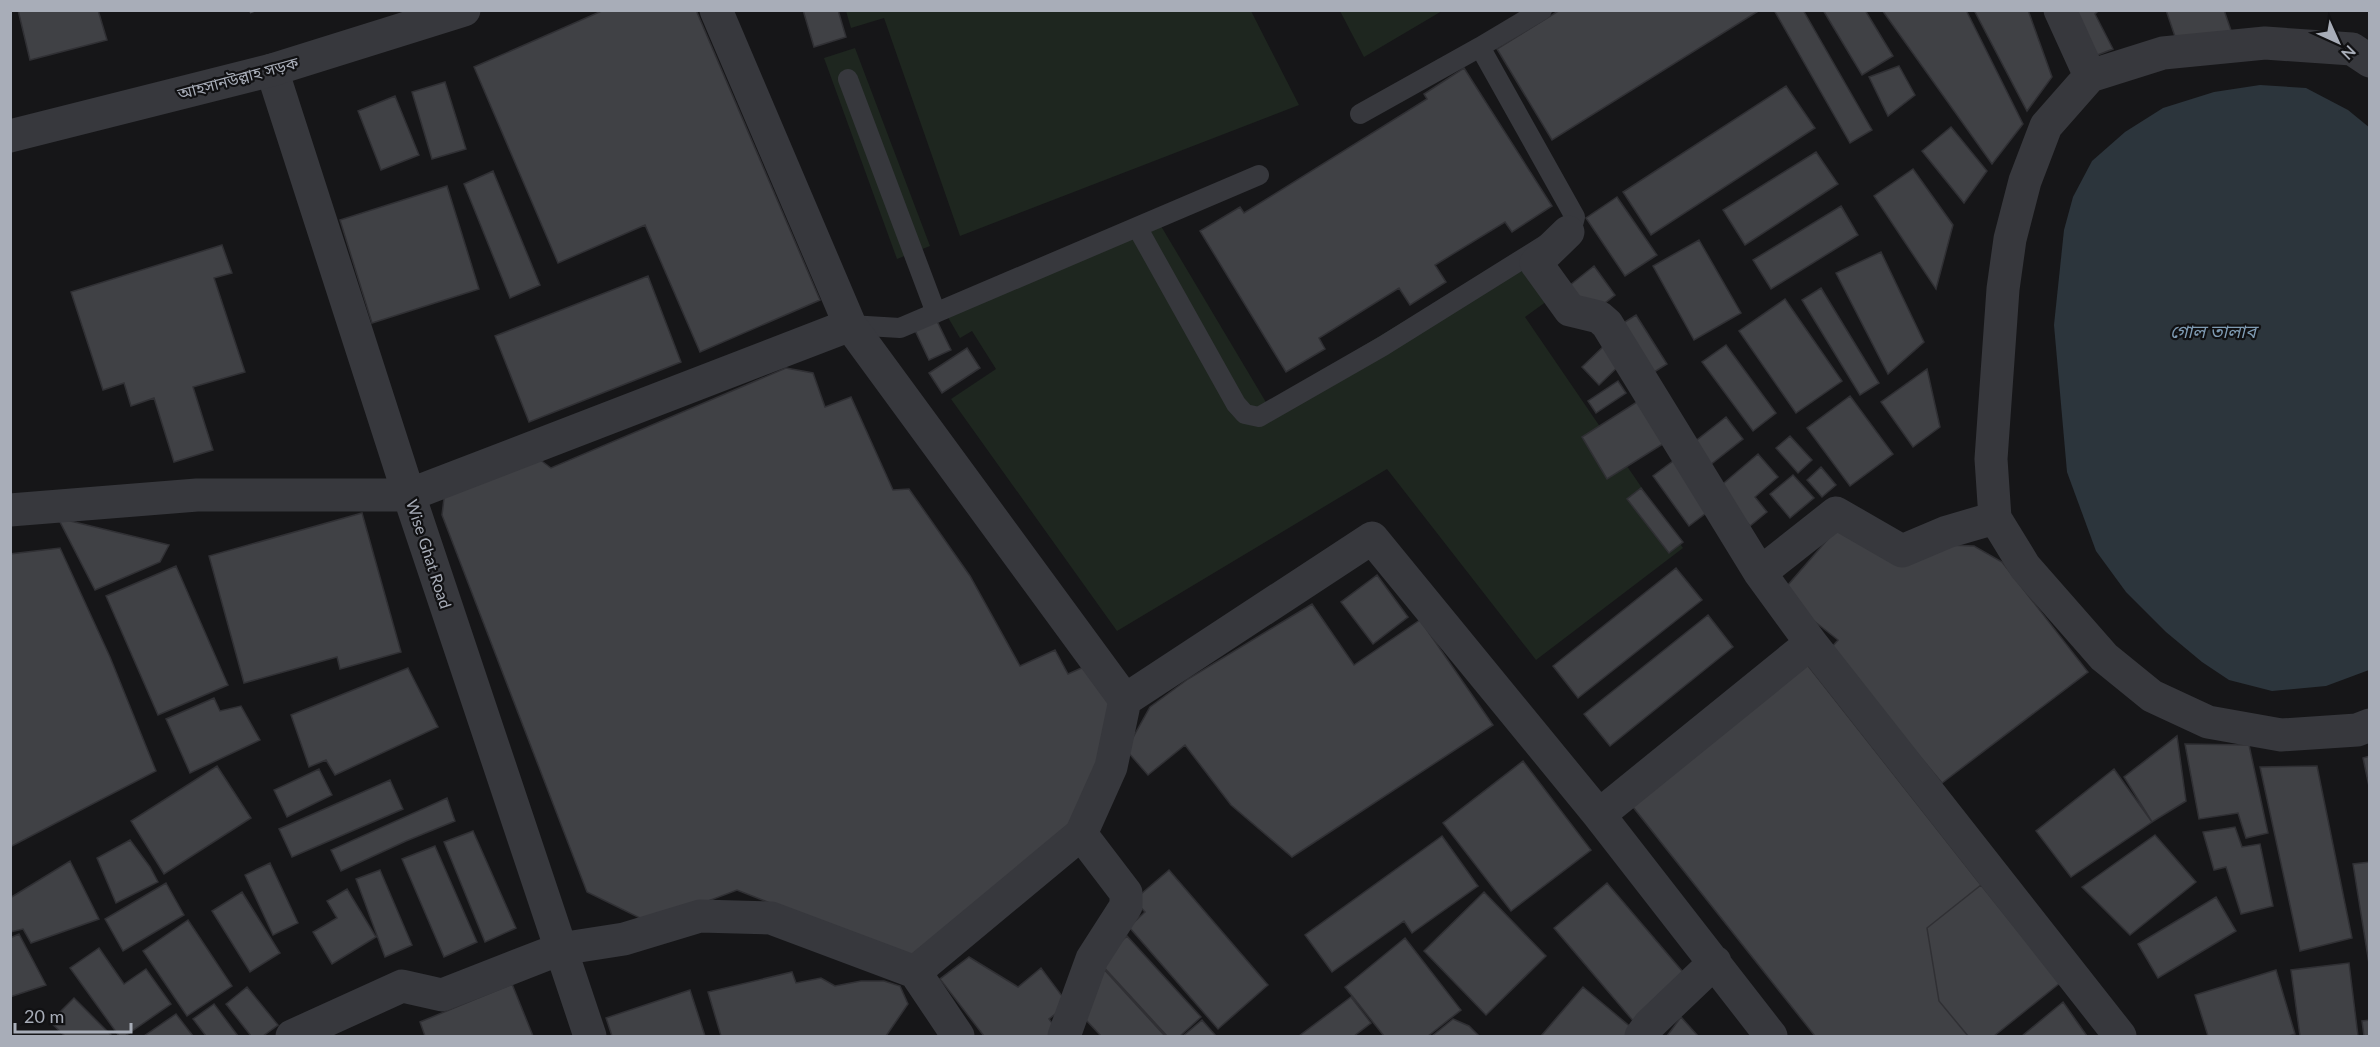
<svg xmlns="http://www.w3.org/2000/svg" width="2380" height="1047" font-family="Lato,'Noto Sans Bengali',sans-serif">
  <style>
    .green { fill: #1e261f }
    .water { fill: #2c353c }
    .building { fill: #404145; stroke: #303034; stroke-width: 1.5 }
    .lines { fill: none; stroke-linecap: round; stroke-linejoin: round }
    .path { stroke: #3d3f44; stroke-width: 4; stroke-dasharray: 3 4.5; stroke-linecap: butt }
    .service { stroke: #37383d; stroke-width: 20 }
    .minor { stroke: #37383d; stroke-width: 33 }
    .tertiary { stroke: #37383d; stroke-width: 33 }
    .labels { text-anchor: middle; stroke-width: 4.5; stroke-linejoin: round; paint-order: stroke }
    .street-label { font-size: 16px; fill: #a8adb8; stroke: #111113 }
    .water-label { font-size: 18px; font-style: italic; fill: #7f9bb3; stroke: #111113 }
  </style>
  <rect width="100%" height="100%" fill="#161618"/>
  <path class="green" d="M 846,11 L 1251,11 L 1299,105 L 960,236 L 884,18 L 851,28 Z
    M 1340,11 L 1442,11 L 1364,57 Z
    M 855,48 L 930,246 L 897,259 L 824,58 Z
    M 1152,211 L 1267,404 L 1524,249 L 1554,296 L 1525,317 L 1683,548 L 1536,660 L 1387,469 L 1117,631 L 951,399 L 996,369 L 972,331 L 960,338 L 942,307 Z"/>
  <path class="water" d="M 2260,85 L 2306,88 L 2348,110 L 2370,128 L 2369,670 L 2326,686 L 2272,691 L 2229,680 L 2202,662 L 2166,632 L 2126,592 L 2096,551 L 2067,472 L 2054,325 L 2064,230 L 2073,197 L 2092,161 L 2125,132 L 2163,108 L 2214,92 Z"/>
  <path class="building" d="M 18,10 L 98,10 L 107,40 L 30,60 Z
    M 604,10 L 696,10 L 820,300 L 700,352 L 645,225 L 558,263 L 474,67 Z
    M 803,10 L 838,10 L 846,37 L 814,47 Z
    M 1560,10 L 1760,10 L 1552,140 L 1497,49 Z
    M 1774,10 L 1803,10 L 1872,130 L 1850,143 Z
    M 1823,10 L 1865,10 L 1893,56 L 1862,75 Z
    M 1882,10 L 1966,10 L 2023,124 L 1992,164 Z
    M 1974,10 L 2028,10 L 2052,77 L 2027,111 Z
    M 2074,10 L 2099,10 L 2095,14 L 2113,49 L 2095,56 Z
    M 2166,10 L 2224,10 L 2236,45 L 2184,63 Z
    M 1899,66 L 1915,95 L 1888,116 L 1869,77 Z
    M 1464,68 L 1552,206 L 1512,232 L 1505,222 L 1435,265 L 1446,282 L 1410,305 L 1399,288 L 1319,338 L 1325,349 L 1286,372 L 1200,231 L 1240,207 L 1244,213 L 1427,99 L 1424,94 Z
    M 445,82 L 466,149 L 432,159 L 412,92 Z
    M 1786,86 L 1815,128 L 1651,235 L 1623,192 Z
    M 395,96 L 419,155 L 381,170 L 358,111 Z
    M 1951,127 L 1987,171 L 1964,203 L 1922,151 Z
    M 1816,152 L 1838,184 L 1745,245 L 1723,210 Z
    M 1913,169 L 1953,225 L 1936,289 L 1874,196 Z
    M 493,171 L 540,285 L 510,298 L 464,184 Z
    M 447,186 L 479,289 L 372,323 L 340,220 Z
    M 1617,197 L 1657,255 L 1625,276 L 1586,218 Z
    M 1841,206 L 1858,235 L 1771,289 L 1753,260 Z
    M 1699,240 L 1741,313 L 1694,340 L 1653,266 Z
    M 222,245 L 232,273 L 214,278 L 245,372 L 193,387 L 213,450 L 174,462 L 154,398 L 131,406 L 124,383 L 103,390 L 71,292 Z
    M 1881,252 L 1924,342 L 1888,374 L 1836,273 Z
    M 1594,266 L 1615,295 L 1596,310 L 1560,293 Z
    M 648,276 L 681,362 L 529,422 L 495,336 Z
    M 1821,288 L 1879,383 L 1860,395 L 1802,300 Z
    M 1785,299 L 1842,381 L 1796,413 L 1739,331 Z
    M 934,315 L 951,350 L 929,360 L 913,326 Z
    M 1636,315 L 1667,364 L 1651,374 L 1620,325 Z
    M 1608,342 L 1625,360 L 1599,385 L 1582,367 Z
    M 1726,345 L 1776,413 L 1753,431 L 1702,362 Z
    M 967,348 L 980,368 L 942,393 L 929,373 Z
    M 786,368 L 813,373 L 825,407 L 851,397 L 893,490 L 909,489 L 970,576 L 1020,666 L 1055,650 L 1068,674 L 1086,666 L 1112,707 L 1105,762 L 1072,828 L 903,962 L 887,949 L 737,890 L 650,923 L 587,892 L 442,515 L 445,490 L 535,456 L 551,468 Z
    M 1927,369 L 1940,427 L 1913,447 L 1881,402 Z
    M 1618,381 L 1626,393 L 1596,413 L 1588,401 Z
    M 1850,396 L 1893,454 L 1850,486 L 1807,428 Z
    M 1640,400 L 1666,442 L 1607,479 L 1582,437 Z
    M 1726,417 L 1743,439 L 1705,469 L 1688,447 Z
    M 1790,436 L 1812,460 L 1798,473 L 1776,448 Z
    M 1758,454 L 1778,477 L 1755,497 L 1767,512 L 1750,526 L 1718,488 Z
    M 1677,458 L 1714,507 L 1689,526 L 1653,476 Z
    M 1821,467 L 1836,485 L 1822,497 L 1807,480 Z
    M 1793,475 L 1814,498 L 1790,518 L 1770,494 Z
    M 1641,488 L 1683,542 L 1669,553 L 1627,499 Z
    M 362,513 L 401,652 L 340,669 L 337,657 L 244,683 L 209,556 Z
    M 58,518 L 169,545 L 160,562 L 95,590 Z
    M 1842,523 L 1948,545 L 1974,546 L 2002,562 L 2088,672 L 1942,783 L 1830,649 L 1838,640 L 1780,594 Z
    M 60,548 L 110,657 L 156,771 L 10,847 L 10,554 Z
    M 176,566 L 228,685 L 158,715 L 106,596 Z
    M 1676,568 L 1702,600 L 1578,698 L 1553,666 Z
    M 1377,575 L 1408,617 L 1373,644 L 1341,602 Z
    M 1312,604 L 1354,665 L 1420,620 L 1493,725 L 1292,857 L 1231,805 L 1185,745 L 1148,775 L 1126,750 L 1150,707 L 1188,679 Z
    M 1708,615 L 1733,647 L 1610,746 L 1584,714 Z
    M 1805,662 L 1981,885 L 1927,928 L 1939,1001 L 1968,1036 L 1815,1036 L 1629,802 Z
    M 408,668 L 438,727 L 335,775 L 326,760 L 309,767 L 291,715 Z
    M 214,698 L 220,711 L 241,706 L 260,740 L 190,773 L 166,719 Z
    M 2177,736 L 2186,801 L 2152,822 L 2124,777 Z
    M 2185,744 L 2249,745 L 2268,833 L 2246,838 L 2238,813 L 2199,819 Z
    M 2370,756 L 2370,791 L 2363,758 Z
    M 1523,761 L 1591,850 L 1511,911 L 1443,823 Z
    M 217,766 L 251,818 L 164,874 L 131,821 Z
    M 2317,766 L 2352,938 L 2300,951 L 2260,767 Z
    M 319,769 L 332,795 L 287,817 L 274,790 Z
    M 2114,769 L 2152,822 L 2071,877 L 2036,831 Z
    M 390,780 L 403,809 L 292,857 L 279,829 Z
    M 447,798 L 455,821 L 406,841 L 341,871 L 331,850 Z
    M 2235,827 L 2242,847 L 2260,844 L 2273,906 L 2241,914 L 2226,867 L 2214,870 L 2203,832 Z
    M 473,831 L 516,928 L 485,942 L 444,842 Z
    M 2155,835 L 2196,882 L 2130,935 L 2082,887 Z
    M 1442,836 L 1478,886 L 1412,933 L 1404,921 L 1332,972 L 1305,935 Z
    M 130,840 L 150,867 L 158,882 L 116,903 L 97,858 Z
    M 435,846 L 477,942 L 444,957 L 402,859 Z
    M 70,861 L 99,919 L 31,943 L 23,929 L 10,932 L 10,898 Z
    M 2370,862 L 2370,970 L 2353,864 Z
    M 270,863 L 298,923 L 273,935 L 245,875 Z
    M 380,870 L 412,945 L 385,957 L 356,879 Z
    M 1169,870 L 1268,985 L 1218,1029 L 1129,927 L 1145,912 L 1134,900 Z
    M 166,883 L 184,915 L 123,951 L 105,919 Z
    M 1607,883 L 1688,978 L 1635,1023 L 1554,928 Z
    M 1981,885 L 2060,983 L 1994,1036 L 1968,1036 L 1939,1001 L 1927,928 Z
    M 347,889 L 376,937 L 332,964 L 313,932 L 337,918 L 327,901 Z
    M 242,892 L 280,953 L 250,972 L 212,911 Z
    M 1484,892 L 1546,956 L 1486,1015 L 1424,951 Z
    M 2216,897 L 2236,931 L 2158,978 L 2138,944 Z
    M 188,920 L 232,986 L 187,1016 L 143,951 Z
    M 19,934 L 46,985 L 10,997 L 10,938 Z
    M 1127,936 L 1201,1017 L 1180,1036 L 1167,1036 L 1099,962 Z
    M 1405,938 L 1461,1010 L 1428,1036 L 1384,1036 L 1345,987 Z
    M 99,948 L 124,984 L 146,969 L 171,1004 L 125,1036 L 119,1036 L 70,968 Z
    M 969,957 L 1018,987 L 1041,968 L 1068,1004 L 1049,1019 L 1060,1034 L 1056,1036 L 984,1036 L 940,979 Z
    M 2349,963 L 2358,1036 L 2300,1036 L 2291,970 Z
    M 1101,966 L 1165,1036 L 1101,1036 L 1085,1019 Z
    M 2276,970 L 2295,1034 L 2289,1036 L 2208,1036 L 2195,995 Z
    M 792,972 L 796,983 L 821,978 L 835,986 L 861,981 L 884,981 L 900,986 L 908,1004 L 886,1036 L 721,1036 L 708,992 Z
    M 512,984 L 533,1036 L 425,1036 L 420,1022 Z
    M 247,987 L 278,1025 L 263,1036 L 251,1036 L 226,1004 Z
    M 1583,987 L 1639,1034 L 1636,1036 L 1541,1036 Z
    M 690,990 L 705,1036 L 612,1036 L 606,1018 Z
    M 1351,997 L 1371,1023 L 1354,1036 L 1299,1036 Z
    M 74,998 L 111,1035 L 110,1036 L 65,1036 L 50,1022 Z
    M 2063,1002 L 2087,1036 L 2022,1036 Z
    M 214,1004 L 238,1036 L 206,1036 L 193,1019 Z
    M 176,1014 L 193,1036 L 144,1036 Z
    M 1681,1017 L 1698,1036 L 1667,1036 Z
    M 1453,1019 L 1469,1026 L 1479,1036 L 1432,1036 Z
    M 1202,1020 L 1216,1036 L 1183,1036 Z
    M 2370,1020 L 2370,1036 L 2364,1036 L 2362,1021 Z"/>
  <g class="lines">
    <path class="path" d="M 251,10 L 253,16"/>
    <path class="service" d="M 1480,47 L 1542,10
      M 848,79 L 936,313
      M 1137,227 L 1236,404 L 1245,414 L 1259,417 L 1383,346 L 1572,228 L 1575,217 L 1480,47 L 1360,114
      M 850,325 L 900,328 L 1259,175"/>
    <path class="minor" d="M 716,10 L 850,325 L 1125,700 L 1372,538 L 1599,815 L 1771,1036
      M 2060,10 L 2090,76
      M 2370,61 L 2352,49 L 2265,43 L 2163,53 L 2090,76 L 2046,126 L 2025,181 L 2010,239 L 2003,289 L 1991,459 L 1995,518 L 2025,567 L 2104,657 L 2152,696 L 2208,722 L 2281,735 L 2357,730 L 2370,725
      M 272,70 L 409,495 L 590,1036
      M 1568,232 L 1536,263 L 1570,310 L 1599,317 L 1607,324 L 1760,573 L 1811,643 L 2120,1036
      M 10,510 L 197,495 L 409,495 L 850,325
      M 1760,573 L 1836,513 L 1902,551 L 1947,532 L 1995,518
      M 1599,815 L 1811,643
      M 915,972 L 1081,834 L 1111,767 L 1125,700
      M 292,1036 L 402,986 L 442,995 L 560,949 L 624,939 L 700,916 L 771,918 L 915,972 L 958,1036
      M 1064,1036 L 1092,959 L 1126,906 L 1126,893 L 1081,834
      M 1641,1036 L 1649,1025 L 1715,962"/>
    <path class="tertiary" d="M 10,136 L 272,70 L 464,10"/>
  </g>
  <g class="labels">
    <g class="street-label">
      <text transform="translate(238 78) rotate(-15)" y="6">আহসানউল্লাহ সড়ক</text>
      <text transform="translate(429 554) rotate(72)" y="6">Wise Ghat Road</text>
    </g>
    <g class="water-label">
      <text x="2213" y="338">গোল তালাব</text>
    </g>
  </g>
  <rect width="2380" height="1047" fill="none" stroke="#a8adb8" stroke-width="24"/>
  <g transform="translate(2338 42) rotate(135)" stroke="#111113" stroke-width="4.5" paint-order="stroke">
  <path d="M0-4.5L10 22L0 15L-10 22Z" fill="#a8adb8"/>
  <text y="-9" font-size="16" font-weight="bold" text-anchor="middle" fill="#a8adb8">N</text>
  </g>
  <path d="M15 1023v9h116v-9" fill="none" stroke="#a8adb8" stroke-width="3"/>
  <text x="24" y="1023" font-size="18" fill="#a8adb8" stroke="#111113" stroke-width="4.5" paint-order="stroke">20 m</text>
</svg>
